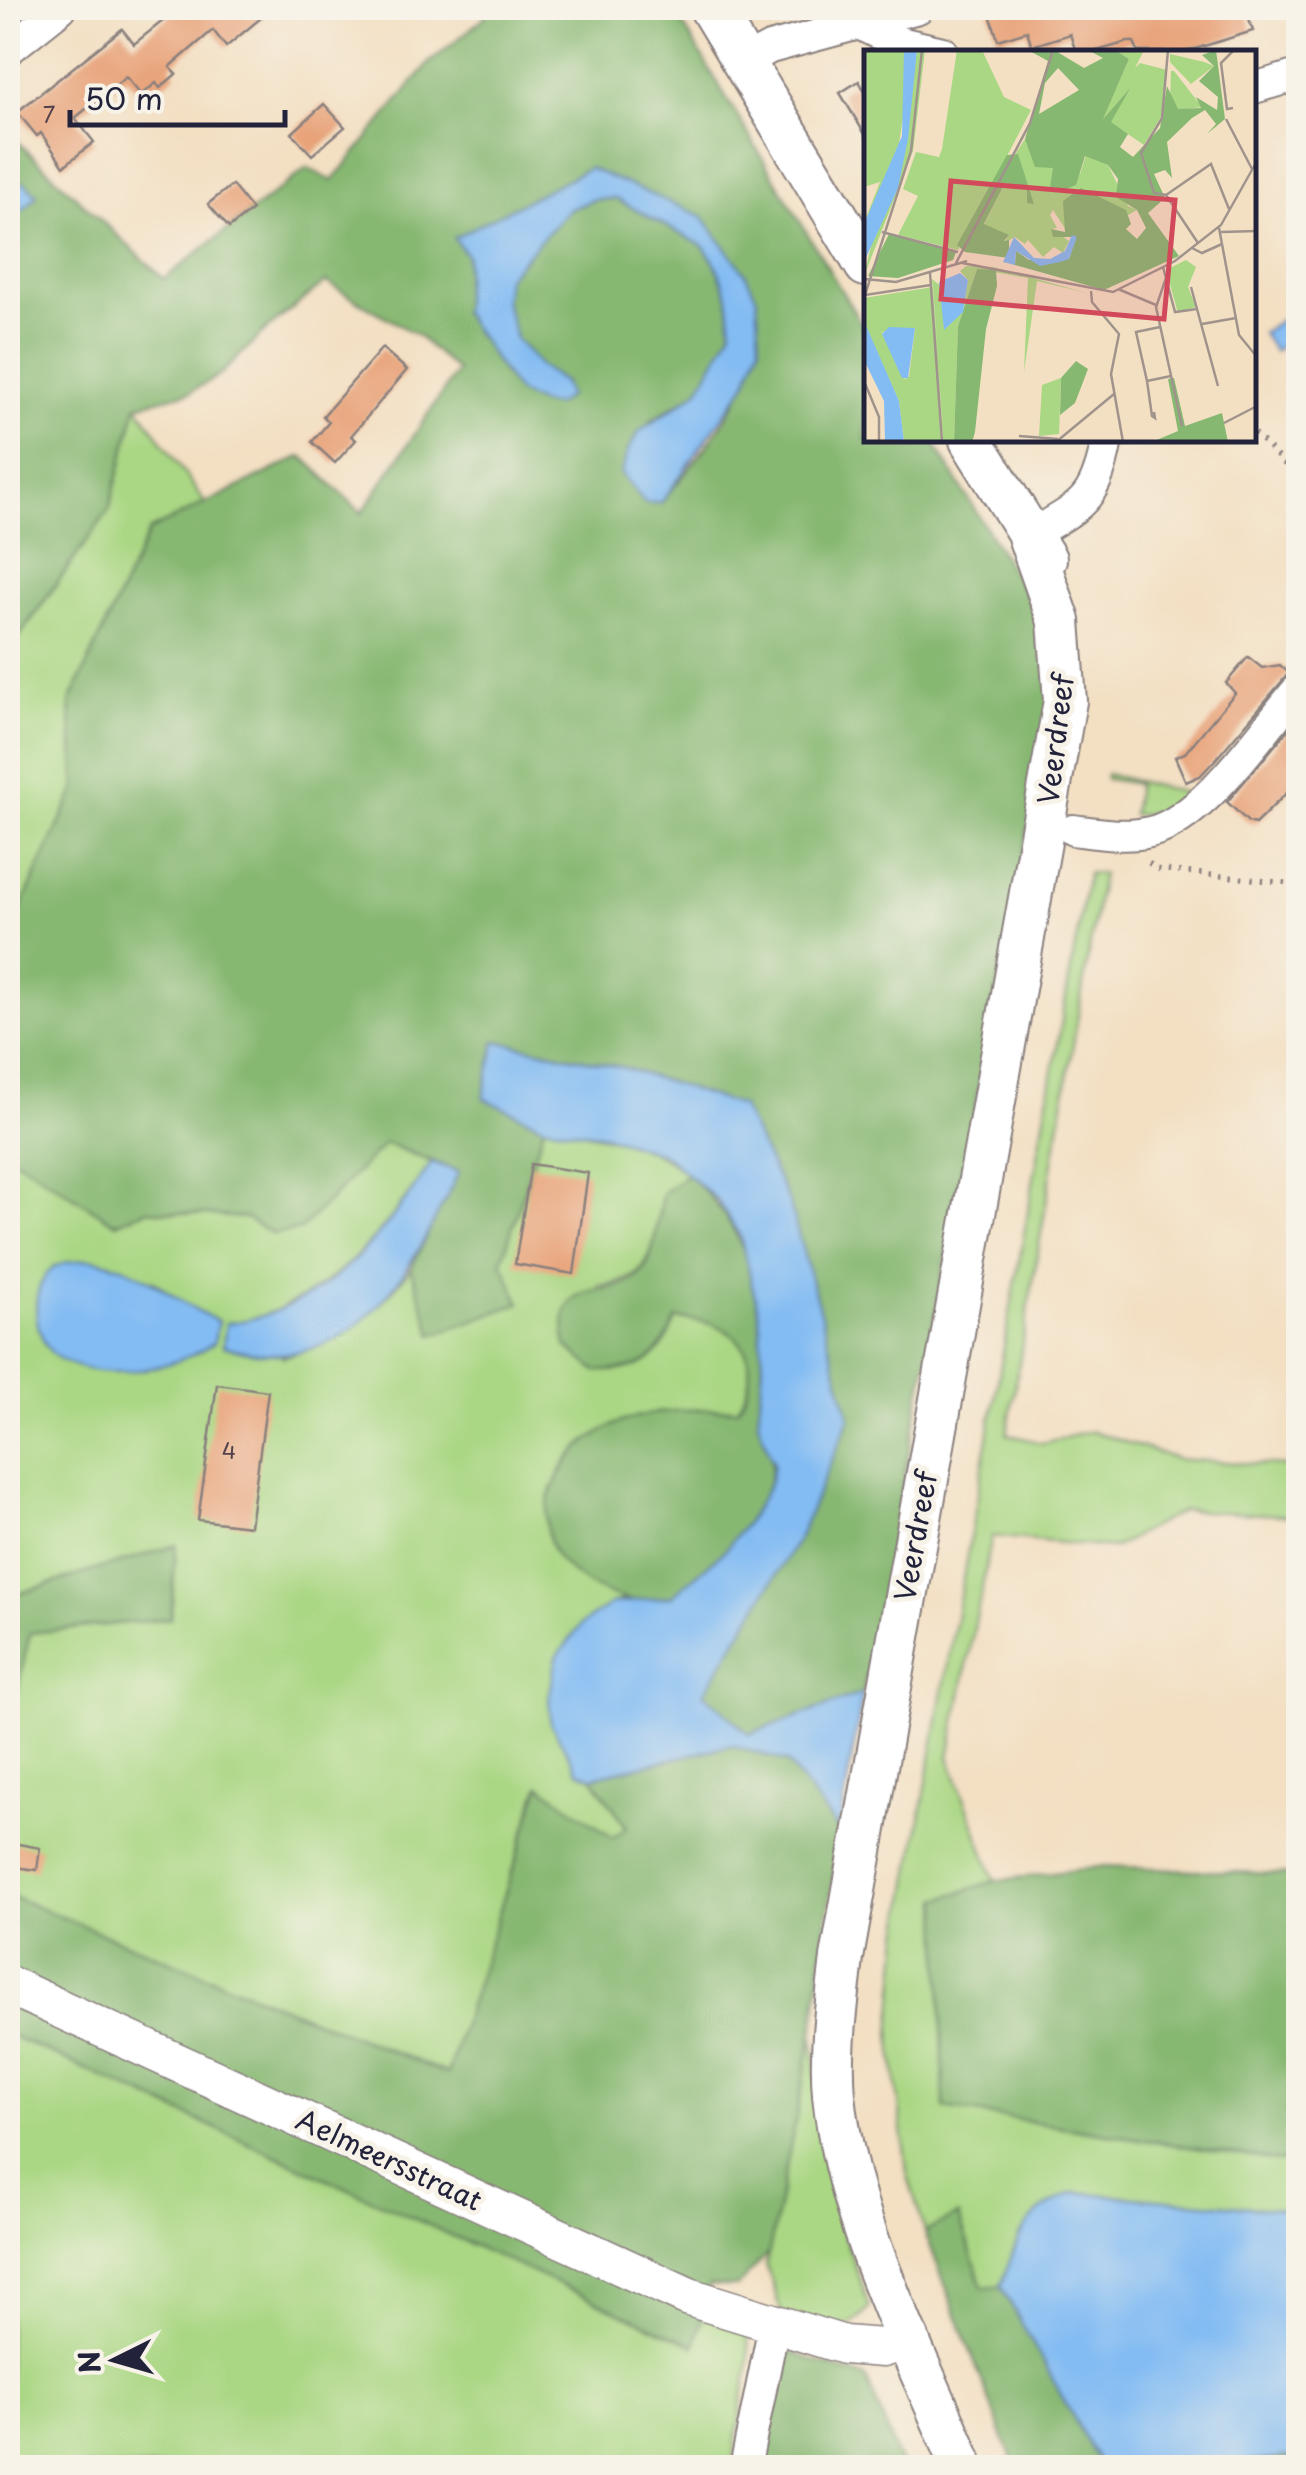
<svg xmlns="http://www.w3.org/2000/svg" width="1306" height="2475" font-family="'Playpen Sans',sans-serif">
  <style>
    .green { fill: #aad784; stroke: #667c60; stroke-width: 2.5; fill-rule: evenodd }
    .forest { fill: #87b872; stroke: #546d56; stroke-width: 2.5; fill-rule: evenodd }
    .water { fill: #83bcf3; stroke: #526f97; stroke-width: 2.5 }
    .building { fill: #e8a379 }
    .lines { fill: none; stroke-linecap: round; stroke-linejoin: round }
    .minor-casing { stroke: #8a807e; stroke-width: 34 }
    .tertiary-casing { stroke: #8a807e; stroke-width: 41 }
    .secondary-casing { stroke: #8a807e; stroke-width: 46 }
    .path { stroke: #8a807e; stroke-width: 5; stroke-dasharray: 2.5 8; stroke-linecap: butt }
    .minor { stroke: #fff; stroke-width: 30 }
    .tertiary { stroke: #fff; stroke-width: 38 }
    .secondary { stroke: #fff; stroke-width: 42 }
    .labels { text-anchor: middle; stroke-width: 10; stroke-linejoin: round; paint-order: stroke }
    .number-label { font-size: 22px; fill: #54424a }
    .street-label { font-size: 28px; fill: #22223b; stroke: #f7f3e8 }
    .inset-road { fill: none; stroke: #9f938c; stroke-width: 2.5 }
    .view { fill: #d1495b; fill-opacity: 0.15; stroke: #d1495b; stroke-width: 5 }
    .inset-edge { fill: none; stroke: #22223b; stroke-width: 5 }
  </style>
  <rect width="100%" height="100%" fill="#f7f3e8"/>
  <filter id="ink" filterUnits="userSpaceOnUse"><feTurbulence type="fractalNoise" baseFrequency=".01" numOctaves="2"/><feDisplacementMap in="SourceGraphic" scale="20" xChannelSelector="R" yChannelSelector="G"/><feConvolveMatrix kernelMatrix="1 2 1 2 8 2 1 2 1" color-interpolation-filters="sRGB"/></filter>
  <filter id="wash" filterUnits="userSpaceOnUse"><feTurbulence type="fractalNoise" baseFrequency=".0048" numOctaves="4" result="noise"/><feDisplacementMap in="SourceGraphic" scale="40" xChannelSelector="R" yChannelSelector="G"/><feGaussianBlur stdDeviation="2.25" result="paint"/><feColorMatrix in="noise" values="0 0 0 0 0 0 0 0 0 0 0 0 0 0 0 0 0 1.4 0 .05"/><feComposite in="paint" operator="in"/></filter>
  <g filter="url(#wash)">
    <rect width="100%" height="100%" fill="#f3dfc2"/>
    <path class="green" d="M 756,8 L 849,8 L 767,25 Z
      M 137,405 L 205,503 L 149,531 L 70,702 L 76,788 L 8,936 L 8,643 L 15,643 L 109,510 Z
      M 1106,774 L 1190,794 L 1156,814 L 1132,815 L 1137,784 L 1106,779 Z
      M 1088,873 L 1102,874 L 1007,1434 L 1042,1443 L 1092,1431 L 1177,1459 L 1298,1467 L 1298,1516 L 1184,1510 L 1113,1548 L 992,1536 L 949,1757 L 995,1881 L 939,1900 L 945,2108 L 1298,2164 L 1298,2211 L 1074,2192 L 1020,2234 L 1001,2286 L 983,2289 L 958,2215 L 925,2232 L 907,2173 L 891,2034 L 900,1933 Z
      M 544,1126 C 595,1134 647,1140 687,1174 L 663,1193 C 650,1243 661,1281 598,1286 L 611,1371 C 652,1363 660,1358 676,1319 C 733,1319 770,1353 738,1409 C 675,1408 582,1414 555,1483 C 552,1489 548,1497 549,1504 C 551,1526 563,1550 570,1571 L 624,1600 L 611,1604 L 578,1771 L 592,1777 L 627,1828 L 613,1838 L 539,1786 L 448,2074 L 8,1895 L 8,1732 L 29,1633 L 171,1618 L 176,1546 L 8,1597 L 8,1319 L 16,1285 L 8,1266 L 8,1154 L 115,1223 L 147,1210 L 245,1218 L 273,1234 L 300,1230 L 385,1143 L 432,1162 C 384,1233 333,1296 247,1321 L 283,1357 C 345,1338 371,1319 411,1268 L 433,1335 L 502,1261 ZM 55,1266 L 154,1281 L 189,1308 L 217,1321 L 203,1350 C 131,1382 107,1365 40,1333 C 35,1309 36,1284 55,1266 Z
      M 813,2033 L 824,2159 L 838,2219 L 870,2307 C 844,2342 819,2324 782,2315 L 766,2264 Z
      M 8,2034 L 695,2346 L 702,2315 L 735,2325 L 748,2337 L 749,2362 L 732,2467 L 8,2468 Z"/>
    <path class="forest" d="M 480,8 L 673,8 L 866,332 L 866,440 L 932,440 L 1019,582 L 1047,636 L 1054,695 L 863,1693 L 749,1734 L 703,1693 L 798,1539 L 850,1418 L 741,1106 L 625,1068 L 496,1041 L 484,1098 L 544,1126 L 502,1261 L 520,1303 L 433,1335 L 411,1268 L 458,1171 L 385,1143 L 300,1230 L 273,1234 L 245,1218 L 148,1210 L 115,1223 L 8,1154 L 8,936 L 76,788 L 70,702 L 149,531 L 302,456 L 362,513 L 457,371 L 418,336 L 326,282 L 268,328 L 221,374 L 190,392 L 137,405 L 109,510 L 14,643 L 8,643 L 8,133 L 164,279 L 307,168 L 333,181 L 429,63 L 486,16 ZM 589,168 L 745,273 C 786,359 714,439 661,503 L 650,421 L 698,391 L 716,363 L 732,330 L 728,296 L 715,262 L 703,246 L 616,199 L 595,199 L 568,210 L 507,277 L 505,301 L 516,339 L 541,367 L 563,382 L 517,392 L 462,312 L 467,256 L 455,239 Z
      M 687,1174 C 746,1225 763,1287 763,1364 C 763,1382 759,1400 759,1417 C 759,1441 779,1449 769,1482 C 760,1514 703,1584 672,1597 C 634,1612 580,1587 557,1557 C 544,1540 544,1509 552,1491 C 584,1410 662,1408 738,1409 C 770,1354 733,1318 676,1319 C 658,1361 642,1372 596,1371 L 566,1346 C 552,1264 617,1308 645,1268 C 655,1253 658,1213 663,1193 Z
      M 176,1545 L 171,1618 L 30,1633 L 8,1732 L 8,1597 Z
      M 732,1745 L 787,1762 L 839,1830 L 813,2033 L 769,2252 L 737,2287 L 709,2285 L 695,2346 L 8,2034 L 8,1895 L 447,2074 L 540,1785 L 613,1838 L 627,1827 L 592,1777 Z
      M 1105,1866 L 1298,1875 L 1298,2164 L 944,2108 L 939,1899 L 995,1881 Z
      M 958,2215 L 983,2288 L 1001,2286 L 1101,2467 L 1015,2467 L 925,2232 Z
      M 777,2348 L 866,2378 L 902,2467 L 756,2468 Z
      M 1298,2456 L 1298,2467 L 1207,2467 Z"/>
    <path class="water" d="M 589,168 L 702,216 L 745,273 L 757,298 L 760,345 L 746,384 L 661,503 L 645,503 L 621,474 L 628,450 L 640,431 L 698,391 L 732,330 L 728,296 L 715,262 L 703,246 L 616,199 L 595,199 L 568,210 L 507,277 L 505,301 L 516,339 L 541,367 L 563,382 L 568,396 L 556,405 L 541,404 L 517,392 L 462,312 L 467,256 L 454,238 Z
      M 8,177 L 25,183 L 37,195 L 12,222 L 8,222 Z
      M 1298,308 L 1298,334 L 1274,351 L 1262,333 Z
      M 496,1041 L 625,1068 L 741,1106 L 789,1202 L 850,1418 L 798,1539 L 704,1693 L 749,1734 L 863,1693 L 839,1830 L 787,1762 L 732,1745 L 592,1777 L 578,1771 L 551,1724 L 549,1698 L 557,1657 L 582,1624 L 611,1604 L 672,1596 L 725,1550 L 750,1518 L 768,1487 L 774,1464 L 758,1422 L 763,1365 L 759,1313 L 740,1236 L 717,1200 L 664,1154 L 605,1135 L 544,1126 L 483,1098 Z
      M 432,1162 L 459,1172 C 409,1272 358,1385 223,1346 L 226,1323 C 322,1314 383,1236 432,1162 Z
      M 87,1259 C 144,1264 168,1299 218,1321 L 214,1343 C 173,1369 105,1384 60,1359 C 32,1343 26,1282 57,1266 C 66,1261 77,1261 87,1259 Z
      M 1074,2192 L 1298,2211 L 1298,2456 L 1207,2468 L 1101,2467 L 1001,2286 C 1020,2234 1021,2216 1074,2192 Z"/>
    <g id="blocks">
      <path class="building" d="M 179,8 L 273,8 L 226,47 L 213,30 L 170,67 L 176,74 L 160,88 L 156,83 L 141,95 L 126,77 L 75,118 L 94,142 L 64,166 L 41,133 L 37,136 L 17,112 L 122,29 L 134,44 Z
        M 988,8 L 1245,8 L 1253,31 L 1185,52 L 1138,52 L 1134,42 L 1128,42 L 1093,52 L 1076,52 L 1070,34 L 1032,46 L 1027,31 L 998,40 Z
        M 859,81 L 866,93 L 866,136 L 840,93 Z
        M 324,104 L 345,127 L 312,155 L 292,133 Z
        M 232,185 L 252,210 L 229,228 L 208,204 Z
        M 382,348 L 407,370 L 351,436 L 356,440 L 335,463 L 312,442 L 329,422 L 323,416 Z
        M 1248,657 L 1262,668 L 1280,665 L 1289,673 L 1216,759 L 1200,776 L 1186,782 L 1175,757 L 1185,753 L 1235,693 L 1226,683 Z
        M 1298,718 L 1298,782 L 1255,824 L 1248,822 L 1227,802 Z
        M 531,1164 L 588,1173 L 574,1274 L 515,1264 Z
        M 217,1384 L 268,1391 L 250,1526 L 198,1520 Z
        M 8,1842 L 40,1848 L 37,1870 L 8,1866 Z"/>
    </g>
  </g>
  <g filter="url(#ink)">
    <use href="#blocks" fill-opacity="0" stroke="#8a807e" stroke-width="2.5"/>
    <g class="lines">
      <g class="minor-casing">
        <path id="minor" d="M 861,25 L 891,40 L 943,52
          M 8,50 L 61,8
          M 744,62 L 770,48 L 918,8
          M 1254,88 L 1298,75
          M 1029,536 C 1082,505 1095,503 1107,440
          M 1073,830 C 1097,833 1126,838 1150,832 C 1203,820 1262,731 1298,689
          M 745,2468 L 774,2325"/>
      </g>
      <g class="tertiary-casing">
        <path id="tertiary" d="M 8,1985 L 689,2297 L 844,2345 L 883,2348 L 910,2338"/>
      </g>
      <g class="secondary-casing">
        <path id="secondary" d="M 711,8 L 866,265
          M 971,440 L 1045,559
          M 963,2468 C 913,2347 847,2226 834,2095 C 830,2049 837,2003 842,1958 L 1065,701 L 1059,621 L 1029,536"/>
      </g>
      <path class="path" d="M 1254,433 L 1298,478
        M 1149,863 L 1156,869 L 1298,884"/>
      <use href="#minor" class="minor"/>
      <use href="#tertiary" class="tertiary"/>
      <use href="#secondary" class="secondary"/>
    </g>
  </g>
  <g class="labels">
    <g class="number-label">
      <text x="49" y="123">7</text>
      <text x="229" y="1459">4</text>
    </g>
    <g class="street-label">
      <text transform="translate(1056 739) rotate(-83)" y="10">Veerdreef</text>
      <text transform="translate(916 1536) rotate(-80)" y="10">Veerdreef</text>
      <text transform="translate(389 2160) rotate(25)" y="10">Aelmeersstraat</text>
    </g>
  </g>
  <g transform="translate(864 50)">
    <rect width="392" height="392" fill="#f3dfc2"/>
    <path d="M 0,0 L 40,0 L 42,46 L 33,108 L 0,173 L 16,132 L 0,137 ZM 53,0 L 61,0 L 49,101 L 0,226 L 9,188 L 34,138 ZM 93,0 L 118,0 L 140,47 L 167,60 L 94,200 L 34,185 L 54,146 L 39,139 L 52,102 L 75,107 L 78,99 ZM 251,0 L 280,0 L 271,18 L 276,13 L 303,20 L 298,65 L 280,95 L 246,72 L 267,37 L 238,70 L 265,9 ZM 306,4 L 340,12 L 350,16 L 327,34 L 306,12 ZM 307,21 L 310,21 L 338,57 L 314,60 L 306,52 ZM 161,89 L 190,118 L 186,137 L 216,124 L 222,105 L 244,115 L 264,156 L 273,160 L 264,165 L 217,139 L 200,154 L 202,180 L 189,160 L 186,165 L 193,178 L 187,179 L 205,191 L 199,203 L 190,197 L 179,207 L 164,190 L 161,194 L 151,187 L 140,193 L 144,186 L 120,175 L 141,133 L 163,140 L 152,103 ZM 322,210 L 332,217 L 324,237 L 332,257 L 314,263 L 302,220 ZM 102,216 L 129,217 L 223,243 L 173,231 L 160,322 L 164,228 L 113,219 L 94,276 L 90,392 L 79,392 L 75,325 L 78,392 L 40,392 L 35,351 L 1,276 L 0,248 L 69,237 L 75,318 L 68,229 L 78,237 L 80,279 L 99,262 L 104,230 L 96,221 ZM 51,278 L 45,327 L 40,329 L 18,282 ZM 197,328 L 195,384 L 175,386 L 178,335 Z" fill="#aad784" fill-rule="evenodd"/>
    <path d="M 164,0 L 190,0 L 220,18 L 239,8 L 224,0 L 251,0 L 265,9 L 239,69 L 267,37 L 247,72 L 264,84 L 256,97 L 269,107 L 296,78 L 303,36 L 314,59 L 337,58 L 332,47 L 353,60 L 354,47 L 335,31 L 350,16 L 338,5 L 352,0 L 361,69 L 343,84 L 352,74 L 341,60 L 328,68 L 303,92 L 308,128 L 301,120 L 290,124 L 301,148 L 284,163 L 315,206 L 240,240 L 151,215 L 152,201 L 165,210 L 205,209 L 212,187 L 189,187 L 187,179 L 201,182 L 199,151 L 217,138 L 262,160 L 267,174 L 262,179 L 273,189 L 282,178 L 273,160 L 252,147 L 254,129 L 244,115 L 221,106 L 212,135 L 194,142 L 186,137 L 189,118 L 171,117 L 161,89 L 184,11 ZM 194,18 L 215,40 L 175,64 L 181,33 ZM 154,104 L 170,154 L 163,153 L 163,140 L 141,133 L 120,174 L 145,185 L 140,191 L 145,190 L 145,208 L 101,202 L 93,195 L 143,105 ZM 25,184 L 92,202 L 89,210 L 34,228 L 4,226 ZM 113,219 L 132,220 L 133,236 L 122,279 L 111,382 L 108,392 L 90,392 L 94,276 ZM 212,311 L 224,319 L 211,353 L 196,365 L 197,328 ZM 310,328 L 321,376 L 358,363 L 364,392 L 288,392 L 314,381 L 304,329 Z" fill="#87b872" fill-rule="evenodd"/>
    <path d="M 40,0 L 53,0 L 44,89 L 34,138 L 0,212 L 0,174 L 38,86 ZM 208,185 L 213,187 L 205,209 L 196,212 L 176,216 L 152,201 L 151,215 L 139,212 L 150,187 L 170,208 L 186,209 L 201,201 ZM 96,223 L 104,230 L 99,262 L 80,280 L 75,232 ZM 0,271 L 35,351 L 40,392 L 21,392 L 20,351 L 0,310 ZM 25,277 L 51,278 L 44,328 L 38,328 L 18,284 Z" fill="#83bcf3"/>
    <path class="inset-road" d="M 58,0 L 47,101 L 1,245 L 67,235M 304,0 L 298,68 L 277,103 L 290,143 L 302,145 L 334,193M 369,58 L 363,59 L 357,13 L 370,0M 362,69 L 388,119M 302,145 L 347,114 L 365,159M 355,178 L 375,285 L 393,307M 18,182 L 94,202M 357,182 L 393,181M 328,198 L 338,203 L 358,194M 92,213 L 166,73 L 189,0M 98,213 L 249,242 L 311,211 L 357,175 L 393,111M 299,217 L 311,262 L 333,259M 66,223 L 78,392M 302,228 L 292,257 L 318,376M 0,229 L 32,232 L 103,211M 327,237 L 354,336M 254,239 L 292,255M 227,241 L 228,252 L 255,284 L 247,324 L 259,392M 338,274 L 372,268M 296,277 L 272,282 L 283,331 L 307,326M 0,331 L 15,367 L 15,392M 283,331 L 288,366 L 291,368 L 290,362M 360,373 L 393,356M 155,386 L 194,389M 192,392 L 250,344"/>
    <path class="view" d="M 87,131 L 311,150 L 300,269 L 77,249 Z"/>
    <rect width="392" height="392" class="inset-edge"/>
  </g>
  <rect width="1306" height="2475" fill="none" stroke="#f7f3e8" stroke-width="40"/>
  <g transform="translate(115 2360) rotate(265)" stroke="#f7f3e8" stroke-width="8" paint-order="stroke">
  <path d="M0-8L18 38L0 25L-18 38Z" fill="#22223b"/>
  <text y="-15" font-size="28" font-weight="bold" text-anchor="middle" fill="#22223b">N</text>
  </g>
  <path d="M70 110v15h215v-15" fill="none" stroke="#22223b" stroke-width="5"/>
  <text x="85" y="110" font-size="30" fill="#22223b" stroke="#f7f3e8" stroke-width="8" paint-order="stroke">50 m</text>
</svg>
